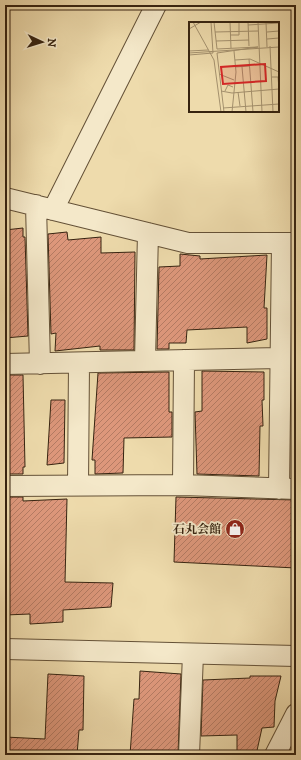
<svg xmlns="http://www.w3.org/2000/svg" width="301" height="760" font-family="'IM FELL DW Pica','Noto Serif JP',serif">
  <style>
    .forest { fill: url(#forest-firs); stroke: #79714c }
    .building { fill: url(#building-hatch); stroke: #362310 }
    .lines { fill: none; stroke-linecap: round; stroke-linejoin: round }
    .minor-casing { stroke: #645137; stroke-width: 22 }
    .minor { stroke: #f4e8c9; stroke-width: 20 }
    .labels { text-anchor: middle; stroke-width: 3.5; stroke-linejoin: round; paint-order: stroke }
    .poi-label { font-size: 12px; font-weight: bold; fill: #362310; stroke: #f4e8c9; text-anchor: end }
    .inset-road { fill: none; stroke: #a4916e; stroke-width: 1 }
    .view { fill: #d62828; fill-opacity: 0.15; stroke: #d62828; stroke-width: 2 }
    .inset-edge { fill: none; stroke: #362310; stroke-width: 2 }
  </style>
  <defs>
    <pattern id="forest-firs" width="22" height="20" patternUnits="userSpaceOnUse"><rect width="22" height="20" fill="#bcbf87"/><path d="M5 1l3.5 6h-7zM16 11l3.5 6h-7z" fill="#a2a474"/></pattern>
    <pattern id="building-hatch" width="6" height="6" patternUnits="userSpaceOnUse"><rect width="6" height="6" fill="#dd977b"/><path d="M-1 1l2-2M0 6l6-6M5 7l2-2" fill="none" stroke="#b47b63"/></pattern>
  </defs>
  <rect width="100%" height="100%" fill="#eedbac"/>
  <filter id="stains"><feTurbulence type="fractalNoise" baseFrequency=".005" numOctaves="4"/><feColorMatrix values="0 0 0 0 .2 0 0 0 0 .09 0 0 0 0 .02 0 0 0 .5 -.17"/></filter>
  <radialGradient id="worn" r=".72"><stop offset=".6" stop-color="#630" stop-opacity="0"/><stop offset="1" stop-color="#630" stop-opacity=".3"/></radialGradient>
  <path class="forest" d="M 5,5 L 122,5 L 5,9 Z"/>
  <path class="building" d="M 23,228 L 23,237 L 25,237 L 28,336 L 5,338 L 5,230 Z
    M 67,232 L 68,240 L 101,237 L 101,253 L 135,252 L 134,350 L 100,350 L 100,346 L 55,351 L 56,333 L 51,334 L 48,234 Z
    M 180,254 L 200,256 L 200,259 L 267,255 L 264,308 L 267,308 L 267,339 L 247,343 L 247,327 L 187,330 L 186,343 L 169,343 L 169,349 L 157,349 L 159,267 L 180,266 Z
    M 202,371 L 264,372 L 264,400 L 262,400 L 263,426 L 260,426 L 259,476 L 197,474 L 195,412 L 202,411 Z
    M 169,372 L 169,412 L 172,412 L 172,437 L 124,438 L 123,473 L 95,474 L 95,460 L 92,460 L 98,373 Z
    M 5,375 L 23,375 L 25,467 L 23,467 L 23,474 L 5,474 Z
    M 51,400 L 65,400 L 64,463 L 47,465 Z
    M 5,497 L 23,497 L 23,501 L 67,499 L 65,582 L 113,583 L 111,607 L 63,610 L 63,622 L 30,624 L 30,614 L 5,615 Z
    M 176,497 L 296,500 L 296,568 L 174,562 Z
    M 140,671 L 181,674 L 178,755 L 130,755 L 134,699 L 139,699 Z
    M 48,674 L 84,676 L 83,730 L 79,730 L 77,755 L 5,755 L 5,737 L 45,739 Z
    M 250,676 L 281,676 L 275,701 L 274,727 L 262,728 L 256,755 L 237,755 L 237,735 L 201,736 L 203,680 L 250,678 Z"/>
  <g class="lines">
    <g class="minor-casing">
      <path id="minor" d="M 5,198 L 188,243 L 296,243
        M 36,205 L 40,364
        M 53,210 L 156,5
        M 145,360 L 148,233
        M 5,364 L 280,358
        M 78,485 L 79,364
        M 183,485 L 184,360
        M 5,486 L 183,485 L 296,489
        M 279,489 L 282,243
        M 5,649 L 296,656
        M 189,755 L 193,654
        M 275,755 L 296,714"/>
    </g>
    <use href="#minor" class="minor"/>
  </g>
  <defs>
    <g id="shop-disc" transform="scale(1)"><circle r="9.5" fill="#8f2418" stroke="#f4e8c9"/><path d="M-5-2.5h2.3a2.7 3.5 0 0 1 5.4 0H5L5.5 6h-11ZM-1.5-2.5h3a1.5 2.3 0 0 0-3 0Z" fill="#fff"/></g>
  </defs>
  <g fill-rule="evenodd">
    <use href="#shop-disc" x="235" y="529"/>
  </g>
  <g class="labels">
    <g class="poi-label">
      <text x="221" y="533">石丸会館</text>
    </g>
  </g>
  <g transform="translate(189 22)">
    <rect width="90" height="90" fill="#eedbac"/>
    <path class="inset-road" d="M 4,0 L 25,38 L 32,90M 25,0 L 28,27 L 69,25M 41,0 L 42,26M 59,0 L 60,24M 69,0 L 73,90M 77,0 L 78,25M 59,3 L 90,1M 0,7 L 12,0M 26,10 L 69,9M 78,10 L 90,9M 41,13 L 50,13 L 50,0M 78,17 L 90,16M 27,19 L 60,18M 81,24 L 84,90M 0,29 L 19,28M 0,31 L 90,25M 0,33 L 24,31 L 22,0M 60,37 L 64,90M 46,38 L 61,37 L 90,50M 46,45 L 60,44M 53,45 L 57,90M 30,52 L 45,58M 83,55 L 89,55 L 90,67M 32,69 L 43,71 L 90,67M 36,69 L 39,63 L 44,65M 49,70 L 51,84M 34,86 L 90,82M 35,90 L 28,31 L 69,25M 43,90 L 47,50 L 45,29"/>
    <path class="view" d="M 76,42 L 77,59 L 34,62 L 32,45 Z"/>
    <rect width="90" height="90" class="inset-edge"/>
  </g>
  <rect width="301" height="760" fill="none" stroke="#eedbac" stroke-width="20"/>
  <rect x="6" y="6" width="289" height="748" fill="none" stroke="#362310" stroke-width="2"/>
  <rect x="10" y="10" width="281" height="740" fill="none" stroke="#362310"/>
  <g transform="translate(42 42) rotate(94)" stroke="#f4e8c9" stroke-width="3" paint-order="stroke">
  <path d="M0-3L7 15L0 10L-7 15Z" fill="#362310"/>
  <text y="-6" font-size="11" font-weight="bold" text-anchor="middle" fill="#362310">N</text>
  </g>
  <rect width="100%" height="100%" filter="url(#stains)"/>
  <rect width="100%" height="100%" fill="url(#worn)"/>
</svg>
